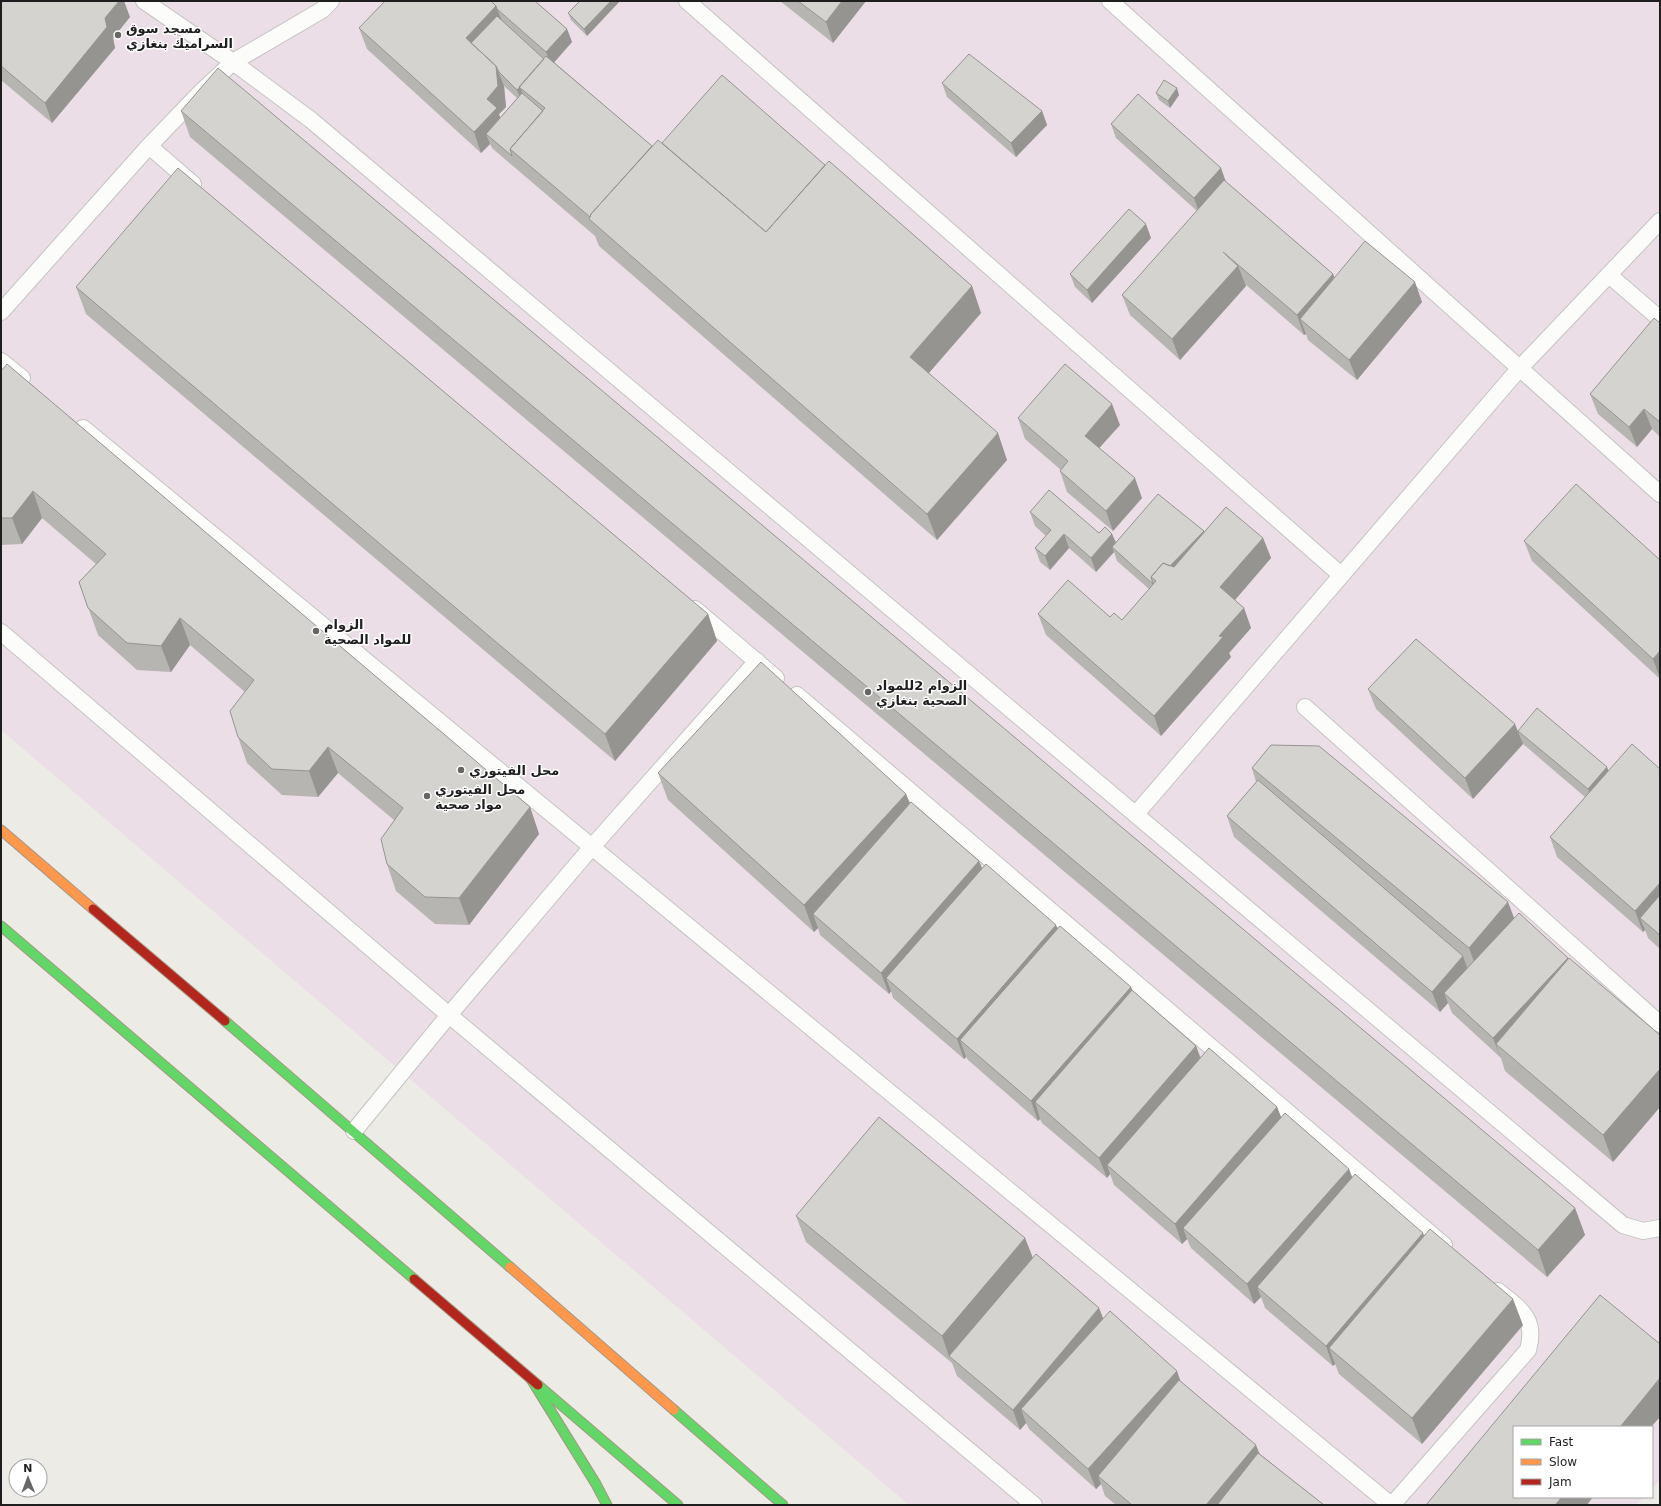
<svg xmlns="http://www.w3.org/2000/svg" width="1661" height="1506" font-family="'DejaVu Sans',Cairo,sans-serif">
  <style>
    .industrial { fill: #ebdee6 }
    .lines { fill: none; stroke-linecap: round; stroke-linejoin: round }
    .lane-casing { stroke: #c5c4c2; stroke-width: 18 }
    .fast-casing { stroke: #a39882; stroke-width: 11 }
    .slow-casing { stroke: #a39882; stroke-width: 11 }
    .jam-casing { stroke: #a39882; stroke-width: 11 }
    .lane { stroke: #fcfcfb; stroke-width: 16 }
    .fast { stroke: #63d668; stroke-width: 9 }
    .slow { stroke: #ff974d; stroke-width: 9 }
    .jam { stroke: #b3261e; stroke-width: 9 }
    .wall { fill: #b7b5b2; fill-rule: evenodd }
    .shaded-wall { fill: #959491 }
    .building { fill: #d5d3cf; stroke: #959491 }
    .poi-dot { fill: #666664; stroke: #fff; stroke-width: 1.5 }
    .labels { text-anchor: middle; stroke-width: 3; stroke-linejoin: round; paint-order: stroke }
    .poi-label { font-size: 13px; font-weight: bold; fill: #1e1e1e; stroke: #fff; text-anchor: start }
  </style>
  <rect width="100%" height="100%" fill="#edebe6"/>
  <path class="industrial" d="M 1,1 L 1660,1 L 1660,1480 L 1652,1489 L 1652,1427 L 1514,1427 L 1514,1497 L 1644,1497 L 1636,1505 L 909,1505 L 1,730 Z"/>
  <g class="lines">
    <g class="lane-casing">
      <path id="lane" d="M 144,1 L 233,62 L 311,120 L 1623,1225 L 1643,1231 L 1660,1228
        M 687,1 L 1341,575
        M 1110,1 L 1660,494
        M 149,146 L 193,184
        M 1609,275 L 1660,319
        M 1,312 L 149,146 L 201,92 L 233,62 L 322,10 L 331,1
        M 1,361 L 22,378
        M 83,428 L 1391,1505
        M 695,609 L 776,678
        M 1,632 L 449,1015 L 1034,1505
        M 797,695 L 1444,1245
        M 1305,707 L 1660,1024
        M 1136,814 L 1519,369 L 1660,221
        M 354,1131 L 449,1015 L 591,848 L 757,661
        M 1392,1505 L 1528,1350 C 1537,1318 1520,1309 1498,1291"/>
    </g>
    <g class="fast-casing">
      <path id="fast" d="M 1,926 L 414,1279
        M 225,1021 L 510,1267
        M 531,1379 L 596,1484 L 607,1505
        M 538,1385 L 678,1505
        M 674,1410 L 783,1505"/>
    </g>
    <g class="slow-casing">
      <path id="slow" d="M 1,830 L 93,909
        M 510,1267 L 674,1410"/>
    </g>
    <g class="jam-casing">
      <path id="jam" d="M 93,909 L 225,1021
        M 414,1279 L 538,1385"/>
    </g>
    <use href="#lane" class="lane"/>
    <use href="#fast" class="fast"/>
    <use href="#slow" class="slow"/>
    <use href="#jam" class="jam"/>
  </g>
  <path class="wall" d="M 1,1 L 130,17 L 113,38 L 115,48 L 52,123 L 1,80 Z
    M 535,1 L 567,29 L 572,42 L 554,62 L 652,146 L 662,143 L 825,165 L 972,286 L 981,313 L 929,373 L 1007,460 L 937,540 L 599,246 L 595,236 L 492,148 L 490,144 L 481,153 L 367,49 L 359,28 ZM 504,86 L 517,98 L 500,118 L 499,114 L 506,107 Z
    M 620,1 L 587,36 L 571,20 L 568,13 Z
    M 780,1 L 866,1 L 833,43 Z
    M 942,83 L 1042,111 L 1047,125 L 1016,157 L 947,97 Z
    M 1156,93 L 1179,95 L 1170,108 L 1159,100 Z
    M 181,111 L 1575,1208 L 1585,1235 L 1547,1277 L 190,137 Z
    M 1111,124 L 1225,181 L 1333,274 L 1335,278 L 1422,302 L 1357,380 L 1308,340 L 1306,334 L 1304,335 L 1245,284 L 1246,286 L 1180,360 L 1130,315 L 1122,295 L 1197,211 L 1116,138 Z
    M 1151,238 L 1092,303 L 1075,287 L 1070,274 Z
    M 76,287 L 708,614 L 717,641 L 615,761 L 86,314 Z
    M 1660,323 L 1660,437 L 1652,429 L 1637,447 L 1598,414 L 1590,394 Z
    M 1,371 L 530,807 L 539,834 L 469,925 L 435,924 L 396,891 L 387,864 L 394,820 L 338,773 L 318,797 L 282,795 L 247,763 L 238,737 L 245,692 L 190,645 L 171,672 L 137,670 L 98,635 L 79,582 L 96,564 L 42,518 L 22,544 L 1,545 Z
    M 1018,418 L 1120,425 L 1099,448 L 1142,498 L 1113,531 L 1067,492 L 1060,471 L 1061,470 L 1025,439 Z
    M 1030,512 L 1099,533 L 1112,534 L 1116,543 L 1204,531 L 1204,532 L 1263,538 L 1271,558 L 1235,600 L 1244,608 L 1251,628 L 1229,653 L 1231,657 L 1161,736 L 1046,635 L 1038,614 L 1110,617 L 1122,620 L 1149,589 L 1117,561 L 1114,552 L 1096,572 L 1069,548 L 1050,570 L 1040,562 L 1035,548 L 1046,536 L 1035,526 Z
    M 1524,541 L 1660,560 L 1660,679 L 1532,561 Z
    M 1368,689 L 1518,731 L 1607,767 L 1608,770 L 1660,769 L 1660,949 L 1648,938 L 1645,930 L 1643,932 L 1557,857 L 1550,837 L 1585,797 L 1523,744 L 1473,799 L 1376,709 Z
    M 1252,768 L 1514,918 L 1568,958 L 1660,1035 L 1660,1107 L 1613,1162 L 1505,1071 L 1501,1058 L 1452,1013 L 1448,1003 L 1440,1012 L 1234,837 L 1227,816 L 1256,782 Z
    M 658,773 L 906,794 L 910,803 L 979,861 L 982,868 L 1131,987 L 1132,990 L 1196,1046 L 1201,1058 L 1277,1107 L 1281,1117 L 1352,1177 L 1423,1233 L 1424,1236 L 1523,1325 L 1422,1444 L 1339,1374 L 1335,1364 L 1333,1366 L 1265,1308 L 1261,1297 L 1254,1304 L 1191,1248 L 1187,1239 L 1182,1244 L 1114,1185 L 1110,1174 L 1107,1178 L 1042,1123 L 1040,1119 L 1038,1121 L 968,1060 L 966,1057 L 964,1059 L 893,998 L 891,991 L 889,994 L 820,935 L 818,928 L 814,932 L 668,800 Z
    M 796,1216 L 1025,1238 L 1033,1258 L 1099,1308 L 1103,1319 L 1180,1381 L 1260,1454 L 1324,1505 L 1116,1505 L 1105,1496 L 1101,1484 L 1096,1489 L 1029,1429 L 1026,1423 L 1020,1430 L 957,1376 L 952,1363 L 806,1242 Z"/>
  <path class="shaded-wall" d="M 119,1 L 124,1 L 130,17 L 113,38 L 115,48 L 52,123 L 45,103 L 105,18 Z
    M 611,1 L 620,1 L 587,36 L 584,29 Z
    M 842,1 L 866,1 L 833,43 L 826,22 Z
    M 496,6 L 504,26 L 478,54 L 466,38 Z
    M 567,29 L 572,42 L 551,66 L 546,52 Z
    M 496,66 L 504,86 L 506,107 L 499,114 L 504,128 L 486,134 L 490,144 L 481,153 L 474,132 L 487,99 Z
    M 520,87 L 525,101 L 523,103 L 517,90 Z
    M 1177,88 L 1179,95 L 1170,108 L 1168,101 Z
    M 1042,111 L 1047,125 L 1016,157 L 1011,143 Z
    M 1221,168 L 1226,182 L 1199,212 L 1194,198 Z
    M 1146,224 L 1151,238 L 1092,303 L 1087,290 Z
    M 1238,266 L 1246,286 L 1180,360 L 1172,339 Z
    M 1333,274 L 1340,294 L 1300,319 L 1306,334 L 1304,335 L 1297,315 Z
    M 1415,282 L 1422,302 L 1357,380 L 1349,360 Z
    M 972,286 L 981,313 L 920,383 L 910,357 Z
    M 1112,404 L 1120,425 L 1092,456 L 1085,436 Z
    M 1644,409 L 1652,429 L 1637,447 L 1629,427 Z
    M 998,433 L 1007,460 L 937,540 L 927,514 Z
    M 1135,478 L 1142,498 L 1113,531 L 1106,511 Z
    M 33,491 L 42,518 L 22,544 L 12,518 Z
    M 1204,531 L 1209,545 L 1156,581 Z
    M 1064,534 L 1069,548 L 1050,570 L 1045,556 Z
    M 1112,534 L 1118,547 L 1112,547 L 1114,552 L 1096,572 L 1091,558 Z
    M 1263,538 L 1271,558 L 1228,608 L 1220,587 Z
    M 1244,608 L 1251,628 L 1229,653 L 1231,657 L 1161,736 L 1154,716 L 1219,636 Z
    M 708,614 L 717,641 L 615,761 L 605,734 Z
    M 180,618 L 190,645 L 171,672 L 161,646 Z
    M 1660,651 L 1660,678 L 1653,659 Z
    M 1515,724 L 1523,744 L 1473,799 L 1465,778 Z
    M 328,747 L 338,773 L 318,797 L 309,771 Z
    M 1607,767 L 1612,781 L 1593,803 L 1588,789 Z
    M 906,794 L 916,821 L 813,914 L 818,928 L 814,932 L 804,905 Z
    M 530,807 L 539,834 L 469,925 L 459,898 Z
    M 979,861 L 987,881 L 886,978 L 891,991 L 889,994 L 881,973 Z
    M 1660,883 L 1660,912 L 1640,918 L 1645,930 L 1643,932 L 1635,911 Z
    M 1508,902 L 1518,928 L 1479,975 L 1469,948 Z
    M 1056,925 L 1064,945 L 960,1040 L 966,1057 L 964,1059 L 957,1039 Z
    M 1463,956 L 1470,976 L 1444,993 L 1448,1003 L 1440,1012 L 1432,992 Z
    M 1568,958 L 1576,979 L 1496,1044 L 1501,1059 L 1493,1038 Z
    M 1131,987 L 1138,1007 L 1035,1102 L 1040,1119 L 1038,1121 L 1031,1101 Z
    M 1196,1046 L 1203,1066 L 1107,1165 L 1110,1174 L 1107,1178 L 1099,1158 Z
    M 1660,1069 L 1660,1107 L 1613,1162 L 1603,1135 Z
    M 1277,1107 L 1285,1127 L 1183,1228 L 1187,1239 L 1182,1244 L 1175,1224 Z
    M 1349,1169 L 1357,1189 L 1257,1287 L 1261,1297 L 1254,1304 L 1247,1284 Z
    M 1575,1208 L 1585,1235 L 1547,1277 L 1538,1250 Z
    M 1423,1233 L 1430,1253 L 1329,1348 L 1335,1364 L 1333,1366 L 1326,1346 Z
    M 1025,1238 L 1035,1264 L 949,1356 L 942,1336 Z
    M 1513,1299 L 1523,1325 L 1422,1444 L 1412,1418 Z
    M 1099,1308 L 1107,1328 L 1021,1409 L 1026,1423 L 1020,1430 L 1013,1410 Z
    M 1177,1371 L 1184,1391 L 1098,1476 L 1101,1484 L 1096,1489 L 1088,1469 Z
    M 1660,1378 L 1660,1417 L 1651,1427 L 1620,1427 Z
    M 1256,1445 L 1264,1465 L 1230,1505 L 1206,1505 Z
    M 1562,1497 L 1593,1497 L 1587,1505 L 1555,1505 Z"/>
  <path class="building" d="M 1,1 L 119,1 L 105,18 L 107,27 L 45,103 L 1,66 Z
    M 385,1 L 491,1 L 496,6 L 466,38 L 496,66 L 498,86 L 487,99 L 497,108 L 474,132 L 359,28 Z
    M 491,1 L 535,1 L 567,29 L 546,52 L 497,9 L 496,6 Z
    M 580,1 L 611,1 L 584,29 L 568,13 Z
    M 798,1 L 842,1 L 826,22 Z
    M 497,16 L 544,59 L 517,90 L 499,72 L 496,66 L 471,43 Z
    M 969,54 L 1042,111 L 1011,143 L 942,83 Z
    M 546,56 L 652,146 L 591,214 L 590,217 L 510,149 L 545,108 L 519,87 Z
    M 218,68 L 1575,1208 L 1538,1250 L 181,111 Z
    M 722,75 L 825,165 L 766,232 L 662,143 Z
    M 1164,80 L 1177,88 L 1168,101 L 1156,93 Z
    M 522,93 L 543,111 L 510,149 L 512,156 L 486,134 Z
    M 1138,94 L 1221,168 L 1194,198 L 1111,124 Z
    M 658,140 L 766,232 L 829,161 L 972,286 L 910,357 L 998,433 L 927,514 L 589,219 L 591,214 Z
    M 178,168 L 708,614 L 605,734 L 76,287 Z
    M 1224,180 L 1333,274 L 1297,315 L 1223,252 L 1238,266 L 1172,339 L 1122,295 Z
    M 1129,209 L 1146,224 L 1087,290 L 1070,274 Z
    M 1365,241 L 1415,282 L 1349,360 L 1300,319 Z
    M 1654,318 L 1660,323 L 1660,422 L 1644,409 L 1629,427 L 1590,394 Z
    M 7,364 L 530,807 L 459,898 L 425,897 L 387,864 L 381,839 L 403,808 L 328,747 L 309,771 L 272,769 L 238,737 L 230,711 L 254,680 L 180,618 L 161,646 L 127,643 L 88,608 L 79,582 L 106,554 L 33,491 L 12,518 L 1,518 L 1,371 Z
    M 1065,364 L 1112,404 L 1085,436 L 1135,478 L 1106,511 L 1060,471 L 1068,461 L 1018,418 Z
    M 1576,484 L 1660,560 L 1660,651 L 1653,659 L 1524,541 Z
    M 1049,490 L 1099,533 L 1105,527 L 1112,534 L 1091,558 L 1064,534 L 1045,556 L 1035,548 L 1051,530 L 1030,512 Z
    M 1158,494 L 1204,531 L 1170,566 L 1163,563 L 1151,577 L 1153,584 L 1112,547 Z
    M 1226,507 L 1263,538 L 1220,587 L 1244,608 L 1219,636 L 1223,637 L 1154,716 L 1038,614 L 1068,580 L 1110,617 L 1114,613 L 1122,620 L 1156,581 L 1151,577 L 1163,563 L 1174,567 Z
    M 1416,639 L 1515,724 L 1465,778 L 1368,689 Z
    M 761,662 L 906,794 L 804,905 L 658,773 Z
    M 1537,708 L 1607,767 L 1588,789 L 1518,731 Z
    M 1632,744 L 1660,769 L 1660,883 L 1635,911 L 1550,837 Z
    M 1271,745 L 1319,746 L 1508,902 L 1469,948 L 1252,768 Z
    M 1258,780 L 1463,956 L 1432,992 L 1227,816 Z
    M 911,802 L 979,861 L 881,973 L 813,914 Z
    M 986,864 L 1056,925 L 957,1039 L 886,978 Z
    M 1660,895 L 1660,935 L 1640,918 Z
    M 1519,913 L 1568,958 L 1493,1038 L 1444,993 Z
    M 1060,926 L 1131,987 L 1031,1101 L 960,1040 Z
    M 1569,958 L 1660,1035 L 1660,1069 L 1603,1135 L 1496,1044 Z
    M 1132,990 L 1196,1046 L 1099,1158 L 1035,1102 Z
    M 1209,1048 L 1277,1107 L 1175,1224 L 1107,1165 Z
    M 1285,1113 L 1349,1169 L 1247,1284 L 1183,1228 Z
    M 879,1117 L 1025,1238 L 942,1336 L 796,1216 Z
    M 1355,1174 L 1423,1233 L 1326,1346 L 1257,1287 Z
    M 1430,1229 L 1513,1299 L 1412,1418 L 1329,1348 Z
    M 1036,1254 L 1099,1308 L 1013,1410 L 949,1356 Z
    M 1600,1295 L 1660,1344 L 1660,1378 L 1620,1427 L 1514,1427 L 1514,1497 L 1562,1497 L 1555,1505 L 1426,1505 Z
    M 1110,1311 L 1177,1371 L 1088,1469 L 1021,1409 Z
    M 1179,1380 L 1256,1445 L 1206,1505 L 1132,1505 L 1098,1476 Z
    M 1258,1453 L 1324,1505 L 1217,1505 Z"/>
  <g class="poi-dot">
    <circle cx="118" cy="35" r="4"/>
    <circle cx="316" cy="631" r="4"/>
    <circle cx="868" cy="692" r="4"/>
    <circle cx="461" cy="770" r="4"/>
    <circle cx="427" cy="796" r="4"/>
  </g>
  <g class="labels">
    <g class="poi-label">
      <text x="126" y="33">مسجد سوق<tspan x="126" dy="15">السراميك بنغازي</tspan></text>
      <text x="324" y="629">الزوام<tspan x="324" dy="15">للمواد الصحية</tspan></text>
      <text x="876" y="690">الزوام 2للمواد<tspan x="876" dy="15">الصحية بنغازي</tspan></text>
      <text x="469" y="775">محل الفيتوري</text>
      <text x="435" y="794">محل الفيتوري<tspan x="435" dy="15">مواد صحية</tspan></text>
    </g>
  </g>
  <rect width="1661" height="1506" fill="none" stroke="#1e1e1e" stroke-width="4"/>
  <rect x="1513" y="1426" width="140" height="72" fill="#ffffff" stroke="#a5a5a5"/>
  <rect x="1521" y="1439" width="20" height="6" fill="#63d668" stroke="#a5a5a5"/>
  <text x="1549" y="1446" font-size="12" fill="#1e1e1e">Fast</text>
  <rect x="1521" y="1459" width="20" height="6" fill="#ff974d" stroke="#a5a5a5"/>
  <text x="1549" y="1466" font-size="12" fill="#1e1e1e">Slow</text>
  <rect x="1521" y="1479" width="20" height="6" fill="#b3261e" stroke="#a5a5a5"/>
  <text x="1549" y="1486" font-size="12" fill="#1e1e1e">Jam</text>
  <g transform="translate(28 1478) rotate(359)"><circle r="19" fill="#ffffff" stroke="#a5a5a5"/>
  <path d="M0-3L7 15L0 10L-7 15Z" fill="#666664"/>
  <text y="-6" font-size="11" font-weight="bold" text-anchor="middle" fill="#1e1e1e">N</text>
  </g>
</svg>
